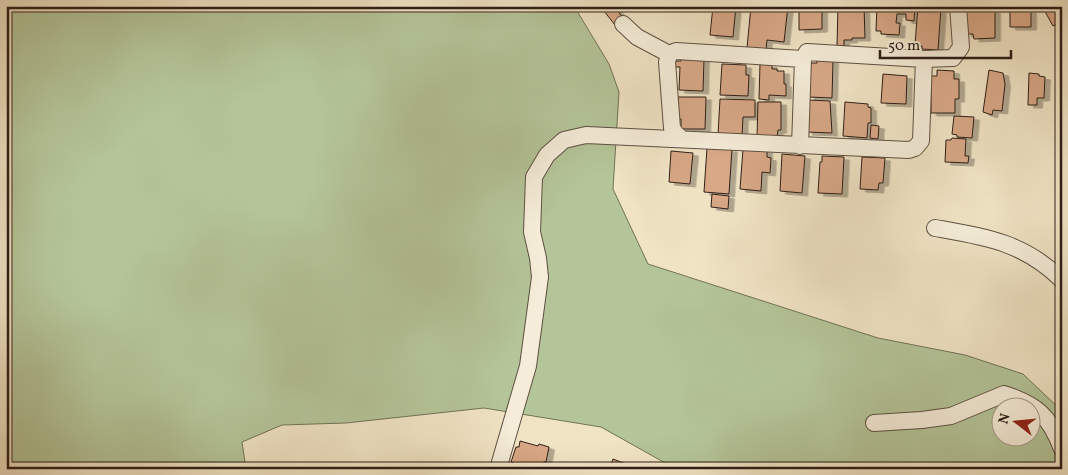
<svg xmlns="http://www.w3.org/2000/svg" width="1068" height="475" font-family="Vollkorn,serif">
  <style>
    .green { fill: #b4c599; stroke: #717258; fill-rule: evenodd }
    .building { fill: #d8a887; stroke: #2e1e17; filter: url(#shadow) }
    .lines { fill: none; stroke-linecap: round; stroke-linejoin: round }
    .street-casing { stroke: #5e5042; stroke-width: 18 }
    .street { stroke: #f5edd9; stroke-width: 16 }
  </style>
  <defs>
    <filter id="shadow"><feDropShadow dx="5.5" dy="3" stdDeviation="0" flood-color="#0004"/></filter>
  </defs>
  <rect width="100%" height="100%" fill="#f0e4c5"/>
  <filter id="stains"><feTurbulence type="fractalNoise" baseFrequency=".004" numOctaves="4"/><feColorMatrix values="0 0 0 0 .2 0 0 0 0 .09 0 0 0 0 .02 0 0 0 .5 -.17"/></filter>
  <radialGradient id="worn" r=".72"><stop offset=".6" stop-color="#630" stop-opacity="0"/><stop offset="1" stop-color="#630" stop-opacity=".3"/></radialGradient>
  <path class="green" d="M 6,6 L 574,6 L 609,64 L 619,92 L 613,189 L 648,264 L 878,338 L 965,355 L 1023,374 L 1062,411 L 1059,469 L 676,469 L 601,427 L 484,408 L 346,423 L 282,425 L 242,442 L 246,469 L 6,469 ZM 1000,408 L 1030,408 L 1030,438 L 1000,438 Z"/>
  <path class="building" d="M 600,6 L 614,6 L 623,18 L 615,25 Z
    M 713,6 L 736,6 L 733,37 L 710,35 Z
    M 751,6 L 788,6 L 784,42 L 767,40 L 766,50 L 747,48 Z
    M 799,6 L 819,6 L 819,8 L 822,8 L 822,29 L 799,30 Z
    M 838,6 L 864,6 L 865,38 L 852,38 L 852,40 L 844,40 L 844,46 L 837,46 Z
    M 877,6 L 915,6 L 914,21 L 906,20 L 906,14 L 897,14 L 896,23 L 900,23 L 899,35 L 881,34 L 881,31 L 876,31 Z
    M 918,6 L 941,7 L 938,50 L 922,49 L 922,46 L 915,45 Z
    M 965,6 L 995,6 L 995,38 L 974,39 L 973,34 L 966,34 Z
    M 1010,6 L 1031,6 L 1031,27 L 1010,27 Z
    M 1042,6 L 1062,6 L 1062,21 L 1053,26 Z
    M 681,58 L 704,59 L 703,91 L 679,90 L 680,67 L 675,67 L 675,61 L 681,61 Z
    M 817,60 L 833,60 L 832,98 L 809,97 L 810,63 L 817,63 Z
    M 722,64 L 746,65 L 746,75 L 749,75 L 748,96 L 720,95 Z
    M 760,64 L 772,65 L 772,69 L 777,69 L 777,71 L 784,71 L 784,84 L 786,84 L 786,96 L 769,95 L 769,100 L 759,99 Z
    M 937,70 L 954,71 L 954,79 L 959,79 L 959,99 L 955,99 L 955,113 L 931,113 L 931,76 L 937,76 Z
    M 989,70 L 1003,73 L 1005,84 L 1002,111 L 993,110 L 992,115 L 983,112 Z
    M 1029,73 L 1039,74 L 1039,76 L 1045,77 L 1044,98 L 1037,98 L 1037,105 L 1028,105 Z
    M 883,74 L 907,76 L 906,104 L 881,103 Z
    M 678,97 L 706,97 L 705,129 L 681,129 L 681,119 L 678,119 Z
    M 720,99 L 755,100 L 755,117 L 743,117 L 742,136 L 718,135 Z
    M 808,100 L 830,101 L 832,133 L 807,132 Z
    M 758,102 L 781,102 L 781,130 L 778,130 L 777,138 L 757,137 Z
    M 845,102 L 868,104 L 868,107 L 871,108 L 871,123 L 868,123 L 867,138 L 843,136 Z
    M 954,116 L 974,117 L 972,138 L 957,137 L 957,135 L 952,134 Z
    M 871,125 L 879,126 L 878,139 L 870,138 Z
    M 952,138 L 966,139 L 965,156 L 969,156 L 968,163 L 945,162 L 946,140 L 951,140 Z
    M 707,148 L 732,149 L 729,194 L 704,192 Z
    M 743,149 L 767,150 L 767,157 L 771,158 L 770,173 L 762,172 L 761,191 L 740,189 Z
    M 671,151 L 693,153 L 690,184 L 669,182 Z
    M 782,154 L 805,156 L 802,193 L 780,191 Z
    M 822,156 L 844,157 L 842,194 L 818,193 L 820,162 L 822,162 Z
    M 862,157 L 885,158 L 883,183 L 879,183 L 878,190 L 860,189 Z
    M 712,194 L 729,196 L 728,209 L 711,207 Z
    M 520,441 L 538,446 L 539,444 L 549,447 L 546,462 L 544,462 L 542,467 L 538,466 L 538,469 L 512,469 L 514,463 L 511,462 L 516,447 L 519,447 Z
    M 613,459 L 639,469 L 610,469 Z"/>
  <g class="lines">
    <g class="street-casing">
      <path id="street" d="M 623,24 L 637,37 L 669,54
        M 682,139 L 676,134 L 672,128 L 667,62 L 669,54 L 676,51 L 803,59
        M 800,146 L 803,59 L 807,52 L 924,59 L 953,58 L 961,47 L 958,6
        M 935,228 C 986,237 1023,242 1062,280
        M 874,423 L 922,420 L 951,416 L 1004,394 C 1037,405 1049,415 1062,449
        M 498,469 L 528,366 L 540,277 L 538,258 L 532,232 L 534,177 L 547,155 L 564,140 L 586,135 L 909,150 L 915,148 L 921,141 L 924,59"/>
    </g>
    <use href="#street" class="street"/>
  </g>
  <rect width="1068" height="475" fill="none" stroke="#f0e4c5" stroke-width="25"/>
  <rect x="8" y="8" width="1053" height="460" fill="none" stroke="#2e1e17" stroke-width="2.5"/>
  <rect x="12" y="12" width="1043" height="450" fill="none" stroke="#2e1e17"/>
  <g transform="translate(1016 422) rotate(286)"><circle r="24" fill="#f5edd9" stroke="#a59a8b"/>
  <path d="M0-4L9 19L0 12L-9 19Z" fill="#8f2418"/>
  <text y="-8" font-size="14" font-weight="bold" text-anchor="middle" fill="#2e1e17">N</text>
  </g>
  <path d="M880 50v8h131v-8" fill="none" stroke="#2e1e17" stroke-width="2.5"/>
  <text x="888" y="50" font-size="15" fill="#2e1e17" stroke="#f5edd9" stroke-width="4" paint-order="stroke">50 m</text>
  <rect width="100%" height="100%" filter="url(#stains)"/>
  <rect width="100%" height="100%" fill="url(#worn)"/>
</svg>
